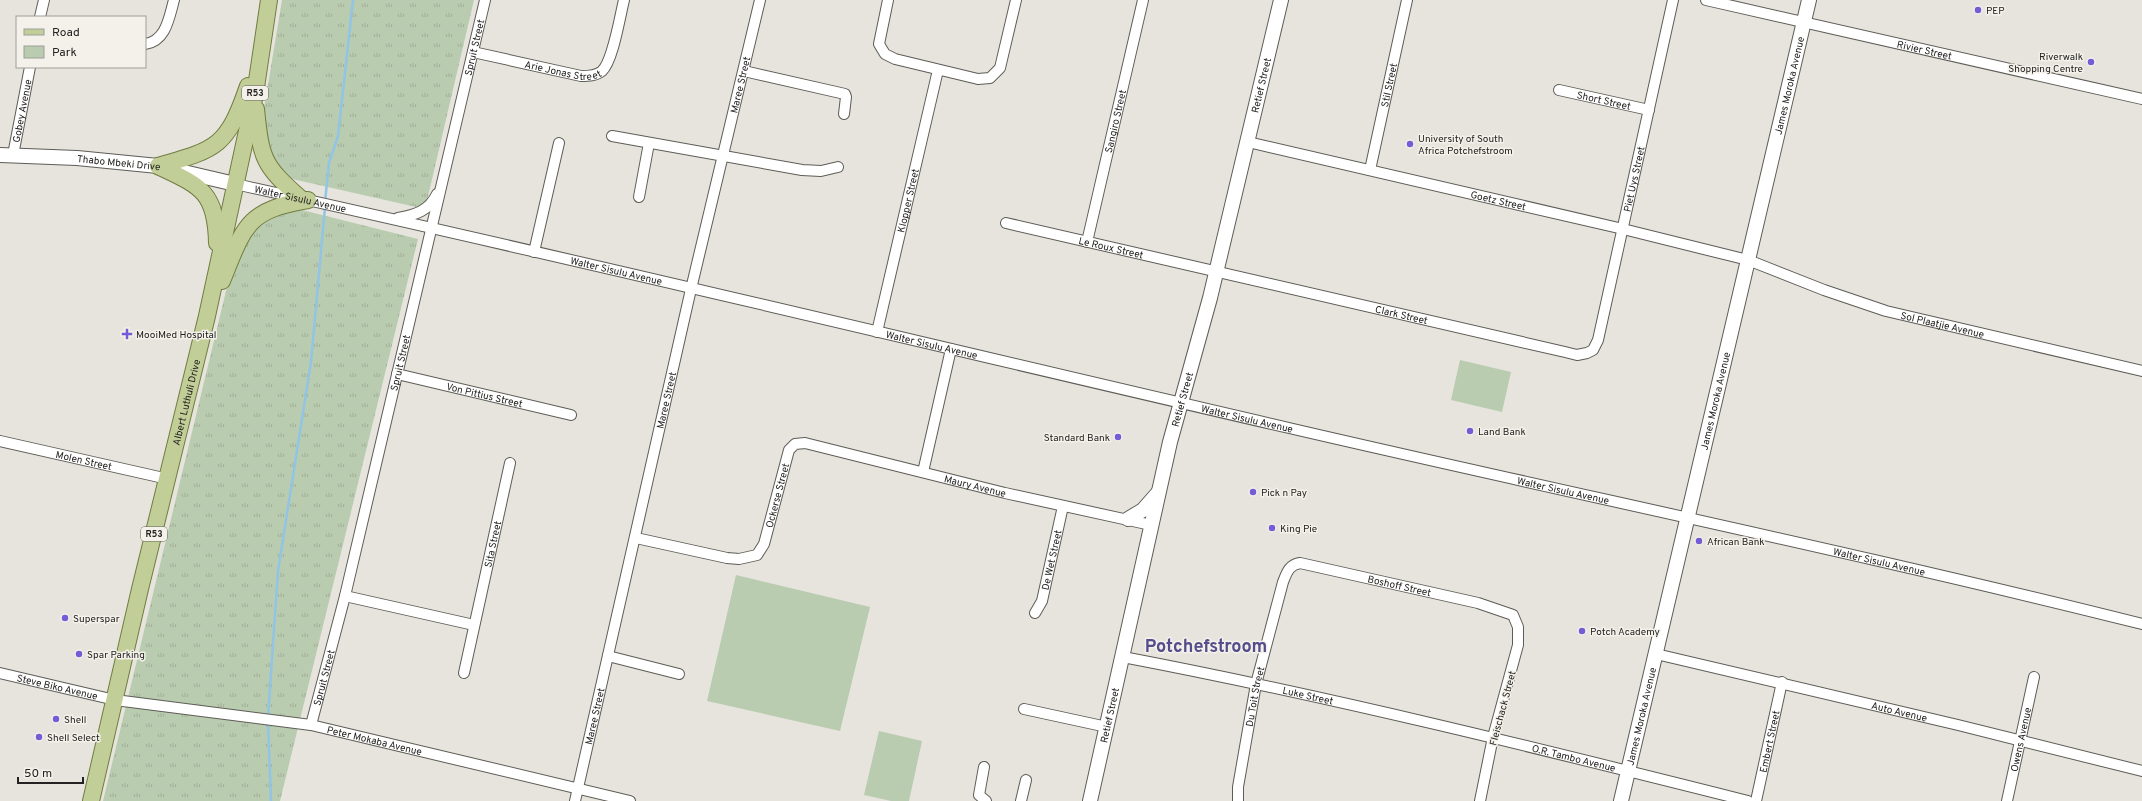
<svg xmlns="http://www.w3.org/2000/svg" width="2142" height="801" font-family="Overpass,sans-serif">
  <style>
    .grass { fill: url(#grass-tufts) }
    .park { fill: #b9ccb0 }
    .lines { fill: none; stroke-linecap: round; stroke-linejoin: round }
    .stream { stroke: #92c4e6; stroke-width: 2.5 }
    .street-casing { stroke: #5e5c56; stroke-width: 12 }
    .secondary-casing { stroke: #5e5c56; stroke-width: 16 }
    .primary-casing { stroke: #707c40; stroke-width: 18 }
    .street { stroke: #fff; stroke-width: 10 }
    .secondary { stroke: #fff; stroke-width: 14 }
    .primary { stroke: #c2ce97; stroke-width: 16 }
    .poi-dot { fill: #755cd7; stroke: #f3f1ea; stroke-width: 1.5 }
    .labels { text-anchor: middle; stroke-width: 3; stroke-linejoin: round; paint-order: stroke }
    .shield { fill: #f3f1ea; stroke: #61605d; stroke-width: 1 }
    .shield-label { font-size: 9px; font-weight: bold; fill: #232220 }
    .poi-label { font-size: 10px; fill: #232220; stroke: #f3f1ea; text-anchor: start }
    .street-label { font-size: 10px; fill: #232220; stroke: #f3f1ea }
    .town-label { font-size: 18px; font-weight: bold; fill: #554c8b; stroke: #f3f1ea }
  </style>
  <defs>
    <pattern id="grass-tufts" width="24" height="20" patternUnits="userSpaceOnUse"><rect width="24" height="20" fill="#b9ccb0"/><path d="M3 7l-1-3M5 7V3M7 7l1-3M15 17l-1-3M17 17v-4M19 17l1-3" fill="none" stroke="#9faf97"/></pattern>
  </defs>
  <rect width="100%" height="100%" fill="#e6e4dd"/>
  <path class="grass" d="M 282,0 L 474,0 L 425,209 L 288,178 L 274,167 L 261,127 Z
    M 282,205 L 418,239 L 280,801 L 103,801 L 239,237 Z"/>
  <path class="park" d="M 1460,360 L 1511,372 L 1502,412 L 1451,400 Z
    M 736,575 L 870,607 L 840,731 L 707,701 Z
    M 879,731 L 922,741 L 909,801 L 891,801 L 864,795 Z"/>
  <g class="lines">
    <path class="stream" d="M 325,202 L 329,163 L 338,136 L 353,0
      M 268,717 L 278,571 L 311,362 L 325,207
      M 268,722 L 271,801"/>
    <g class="street-casing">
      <g id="street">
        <path d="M 888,0 L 879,44 L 885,54 L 895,59 L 978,79 L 990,78 L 1000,68 L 1016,0"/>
        <path id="s1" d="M 1706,0 L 2142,99"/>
        <path d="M 40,17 L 44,0"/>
        <path d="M 145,44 C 166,41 169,18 174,0"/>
        <path id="s2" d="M 473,52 L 581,76 C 588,76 596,76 602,71 C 613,61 620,16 624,0"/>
        <path d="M 744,71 L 845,94 L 846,97 L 844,114"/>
        <path id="s3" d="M 1559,90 L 1649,110"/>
        <path d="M 612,136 L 802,170 L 821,171 L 838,167"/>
        <path id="s4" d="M 1248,142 L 1623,229 L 1748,260 L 1824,290 L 1886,311 L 2142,371"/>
        <path id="s5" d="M 13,155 L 30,67"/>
        <path id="s6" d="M 1370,170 L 1407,0"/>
        <path id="s7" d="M 235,184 C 587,261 938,347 1289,428 C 1573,494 1859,553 2142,624"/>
        <path d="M 639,197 L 649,143"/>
        <path d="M 398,218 C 415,215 429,211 437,194"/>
        <path id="s8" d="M 1006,223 L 1565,352 L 1577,355 L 1587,353 L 1593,350 L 1598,340 L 1673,0"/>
        <path id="s9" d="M 1087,242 L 1143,0"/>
        <path d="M 534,252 L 559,143"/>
        <path id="s10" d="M 877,332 L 938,70"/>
        <path id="s11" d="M 397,374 L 571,415"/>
        <path id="s12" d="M 0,441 L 168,479"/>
        <path d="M 923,472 L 951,349"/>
        <path id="s13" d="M 636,538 L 727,558 L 739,559 L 757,555 L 764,544 L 789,450 L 795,444 L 805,443 L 1005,493 L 1151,525"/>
        <path d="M 345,596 L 474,625"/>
        <path id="s14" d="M 1035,613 L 1042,601 L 1063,506"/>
        <path id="s15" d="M 1656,654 L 1958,725 L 2142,771"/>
        <path d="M 608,656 L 679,674"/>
        <path id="s16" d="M 1123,657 C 1333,697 1541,749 1748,801"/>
        <path id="s17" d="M 0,673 L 115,700 L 311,725 L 630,801"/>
        <path id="s18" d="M 464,673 L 510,463"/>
        <path d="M 1024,709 L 1107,727"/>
        <path id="s19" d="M 311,725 L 345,596 L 485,0"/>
        <path d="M 984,767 L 979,795 L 986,801"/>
        <path id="s20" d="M 575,801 L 691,289 L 760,0"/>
        <path d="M 1021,801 L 1026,780"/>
        <path id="s21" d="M 1238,801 L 1238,787 L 1256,684 L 1283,582 C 1287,572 1289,565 1300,563 L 1478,603 L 1513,615 L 1518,627 L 1518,645 L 1493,737 L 1480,801"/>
        <path id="s22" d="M 1756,801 L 1782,682"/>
        <path id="s23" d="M 2007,801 L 2034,677"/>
      </g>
    </g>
    <g class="secondary-casing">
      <g id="secondary">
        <path id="s24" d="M 0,155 L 77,158 L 158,166 L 235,184"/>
        <path d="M 1128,519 L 1143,510 L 1158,493"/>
        <path id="s25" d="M 1090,801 L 1170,442 L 1210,298 L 1281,0"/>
        <path id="s26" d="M 1621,801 L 1809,0"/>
      </g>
    </g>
    <g class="primary-casing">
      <g id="primary">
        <path d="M 256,109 C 261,159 263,165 300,198"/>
        <path d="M 158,166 C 217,149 227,147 248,86"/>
        <path d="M 158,166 C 200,186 216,191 217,243"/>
        <path d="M 222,281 C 244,227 246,210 308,200"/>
        <path id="s27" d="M 91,801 L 140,589 L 207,316 L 255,94 L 269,0"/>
      </g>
    </g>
    <use href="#street" class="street"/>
    <use href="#secondary" class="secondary"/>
    <use href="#primary" class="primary"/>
  </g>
  <g class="poi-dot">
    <circle cx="1978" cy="10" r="4"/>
    <circle cx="2091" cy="62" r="4"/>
    <circle cx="1410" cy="144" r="4"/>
    <path d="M125 328h4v4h4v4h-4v4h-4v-4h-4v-4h4z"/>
    <circle cx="1470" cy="431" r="4"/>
    <circle cx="1118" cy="437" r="4"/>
    <circle cx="1253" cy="492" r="4"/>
    <circle cx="1272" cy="528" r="4"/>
    <circle cx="1699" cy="541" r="4"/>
    <circle cx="65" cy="618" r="4"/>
    <circle cx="1582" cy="631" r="4"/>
    <circle cx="79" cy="654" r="4"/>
    <circle cx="56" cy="719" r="4"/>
    <circle cx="39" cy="737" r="4"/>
  </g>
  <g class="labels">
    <g class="shield">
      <rect x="242" y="86" width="26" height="14" rx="3"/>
      <rect x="141" y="527" width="26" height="14" rx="3"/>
    </g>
    <g class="shield-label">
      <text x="255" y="96">R53</text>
      <text x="154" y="537">R53</text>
    </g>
    <g class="poi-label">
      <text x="1986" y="14">PEP</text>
      <text x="2083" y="60" text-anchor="end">Riverwalk<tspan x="2083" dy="12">Shopping Centre</tspan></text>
      <text x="1418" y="142">University of South<tspan x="1418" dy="12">Africa Potchefstroom</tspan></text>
      <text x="136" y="338">MooiMed Hospital</text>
      <text x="1478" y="435">Land Bank</text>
      <text x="1110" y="441" text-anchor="end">Standard Bank</text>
      <text x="1261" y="496">Pick n Pay</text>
      <text x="1280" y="532">King Pie</text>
      <text x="1707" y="545">African Bank</text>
      <text x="73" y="622">Superspar</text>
      <text x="1590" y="635">Potch Academy</text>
      <text x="87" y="658">Spar Parking</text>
      <text x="64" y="723">Shell</text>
      <text x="47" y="741">Shell Select</text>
    </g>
    <g class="street-label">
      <text dy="4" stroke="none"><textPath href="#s19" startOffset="697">Spruit Street</textPath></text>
      <text dy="4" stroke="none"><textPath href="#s1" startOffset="224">Rivier Street</textPath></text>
      <text dy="4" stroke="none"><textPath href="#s2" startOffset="92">Arie Jonas Street</textPath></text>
      <text dy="4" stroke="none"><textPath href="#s20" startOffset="735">Maree Street</textPath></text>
      <text dy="4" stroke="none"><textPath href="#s6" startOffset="87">Stil Street</textPath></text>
      <text dy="4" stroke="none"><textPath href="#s26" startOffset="735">James Moroka Avenue</textPath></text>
      <text dy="4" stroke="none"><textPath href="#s25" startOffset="736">Retief Street</textPath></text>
      <text dy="4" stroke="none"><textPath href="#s3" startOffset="46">Short Street</textPath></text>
      <text dy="4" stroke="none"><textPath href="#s5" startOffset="45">Gobey Avenue</textPath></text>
      <text dy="4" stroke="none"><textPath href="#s9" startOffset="124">Sangiro Street</textPath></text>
      <text dy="4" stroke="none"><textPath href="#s24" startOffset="119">Thabo Mbeki Drive</textPath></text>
      <text dy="4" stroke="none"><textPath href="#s8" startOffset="779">Piet Uys Street</textPath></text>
      <text dy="4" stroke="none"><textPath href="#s7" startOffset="67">Walter Sisulu Avenue</textPath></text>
      <text dy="4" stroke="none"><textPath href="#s4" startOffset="257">Goetz Street</textPath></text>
      <text dy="4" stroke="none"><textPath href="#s10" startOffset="135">Klopper Street</textPath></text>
      <text dy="4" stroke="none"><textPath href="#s8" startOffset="108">Le Roux Street</textPath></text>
      <text dy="4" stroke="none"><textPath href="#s7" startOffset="391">Walter Sisulu Avenue</textPath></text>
      <text dy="4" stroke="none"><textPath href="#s8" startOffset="406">Clark Street</textPath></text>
      <text dy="4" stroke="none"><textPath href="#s4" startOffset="719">Sol Plaatjie Avenue</textPath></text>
      <text dy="4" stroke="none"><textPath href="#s7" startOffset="715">Walter Sisulu Avenue</textPath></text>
      <text dy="4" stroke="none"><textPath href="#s19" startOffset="373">Spruit Street</textPath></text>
      <text dy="4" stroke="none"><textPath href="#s11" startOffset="90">Von Pittius Street</textPath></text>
      <text dy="4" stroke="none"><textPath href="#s20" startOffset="411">Maree Street</textPath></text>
      <text dy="4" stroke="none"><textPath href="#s25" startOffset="412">Retief Street</textPath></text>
      <text dy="4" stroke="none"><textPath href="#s26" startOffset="411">James Moroka Avenue</textPath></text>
      <text dy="4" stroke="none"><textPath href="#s27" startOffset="410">Albert Luthuli Drive</textPath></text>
      <text dy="4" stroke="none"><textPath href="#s7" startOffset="1039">Walter Sisulu Avenue</textPath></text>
      <text dy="4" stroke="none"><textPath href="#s12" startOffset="86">Molen Street</textPath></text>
      <text dy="4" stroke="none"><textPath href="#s13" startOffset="428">Maury Avenue</textPath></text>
      <text dy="4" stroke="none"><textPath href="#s7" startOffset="1363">Walter Sisulu Avenue</textPath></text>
      <text dy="4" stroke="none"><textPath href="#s13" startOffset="187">Ockerse Street</textPath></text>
      <text dy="4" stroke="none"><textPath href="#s18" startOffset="132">Sita Street</textPath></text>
      <text dy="4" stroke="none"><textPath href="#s14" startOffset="56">De Wet Street</textPath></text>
      <text dy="4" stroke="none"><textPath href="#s7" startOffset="1687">Walter Sisulu Avenue</textPath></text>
      <text dy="4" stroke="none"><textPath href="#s21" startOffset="353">Boshoff Street</textPath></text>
      <text dy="4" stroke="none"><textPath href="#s19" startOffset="49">Spruit Street</textPath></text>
      <text dy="4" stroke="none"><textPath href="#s17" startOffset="59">Steve Biko Avenue</textPath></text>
      <text dy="4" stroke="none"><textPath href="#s16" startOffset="189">Luke Street</textPath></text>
      <text dy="4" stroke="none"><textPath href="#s21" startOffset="106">Du Toit Street</textPath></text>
      <text transform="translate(1502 708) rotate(-75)" y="4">Fleischack Street</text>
      <text dy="4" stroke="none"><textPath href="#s15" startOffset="250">Auto Avenue</textPath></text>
      <text dy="4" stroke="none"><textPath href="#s25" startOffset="88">Retief Street</textPath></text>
      <text dy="4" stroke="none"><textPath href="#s20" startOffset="87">Maree Street</textPath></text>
      <text dy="4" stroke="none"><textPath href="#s26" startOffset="87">James Moroka Avenue</textPath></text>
      <text dy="4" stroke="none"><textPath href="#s23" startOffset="63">Owens Avenue</textPath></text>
      <text dy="4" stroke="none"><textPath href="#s17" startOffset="381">Peter Mokaba Avenue</textPath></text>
      <text dy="4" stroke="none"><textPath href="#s22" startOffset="61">Embert Street</textPath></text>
      <text dy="4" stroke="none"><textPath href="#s16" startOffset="462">O.R. Tambo Avenue</textPath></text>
    </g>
    <g class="town-label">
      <text x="1206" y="652">Potchefstroom</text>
    </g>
  </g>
  <rect x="16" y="16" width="130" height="52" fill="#f3f1ea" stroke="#a09e99"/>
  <rect x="24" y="29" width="20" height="6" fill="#c2ce97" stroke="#a09e99"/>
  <text x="52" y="36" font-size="12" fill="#232220">Road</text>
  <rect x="24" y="46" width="20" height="12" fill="#b9ccb0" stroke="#a09e99"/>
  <text x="52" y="56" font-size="12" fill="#232220">Park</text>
  <path d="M18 777v6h65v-6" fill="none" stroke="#232220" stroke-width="2"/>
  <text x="24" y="777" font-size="12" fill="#232220" stroke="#f3f1ea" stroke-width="3" paint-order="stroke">50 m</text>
</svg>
